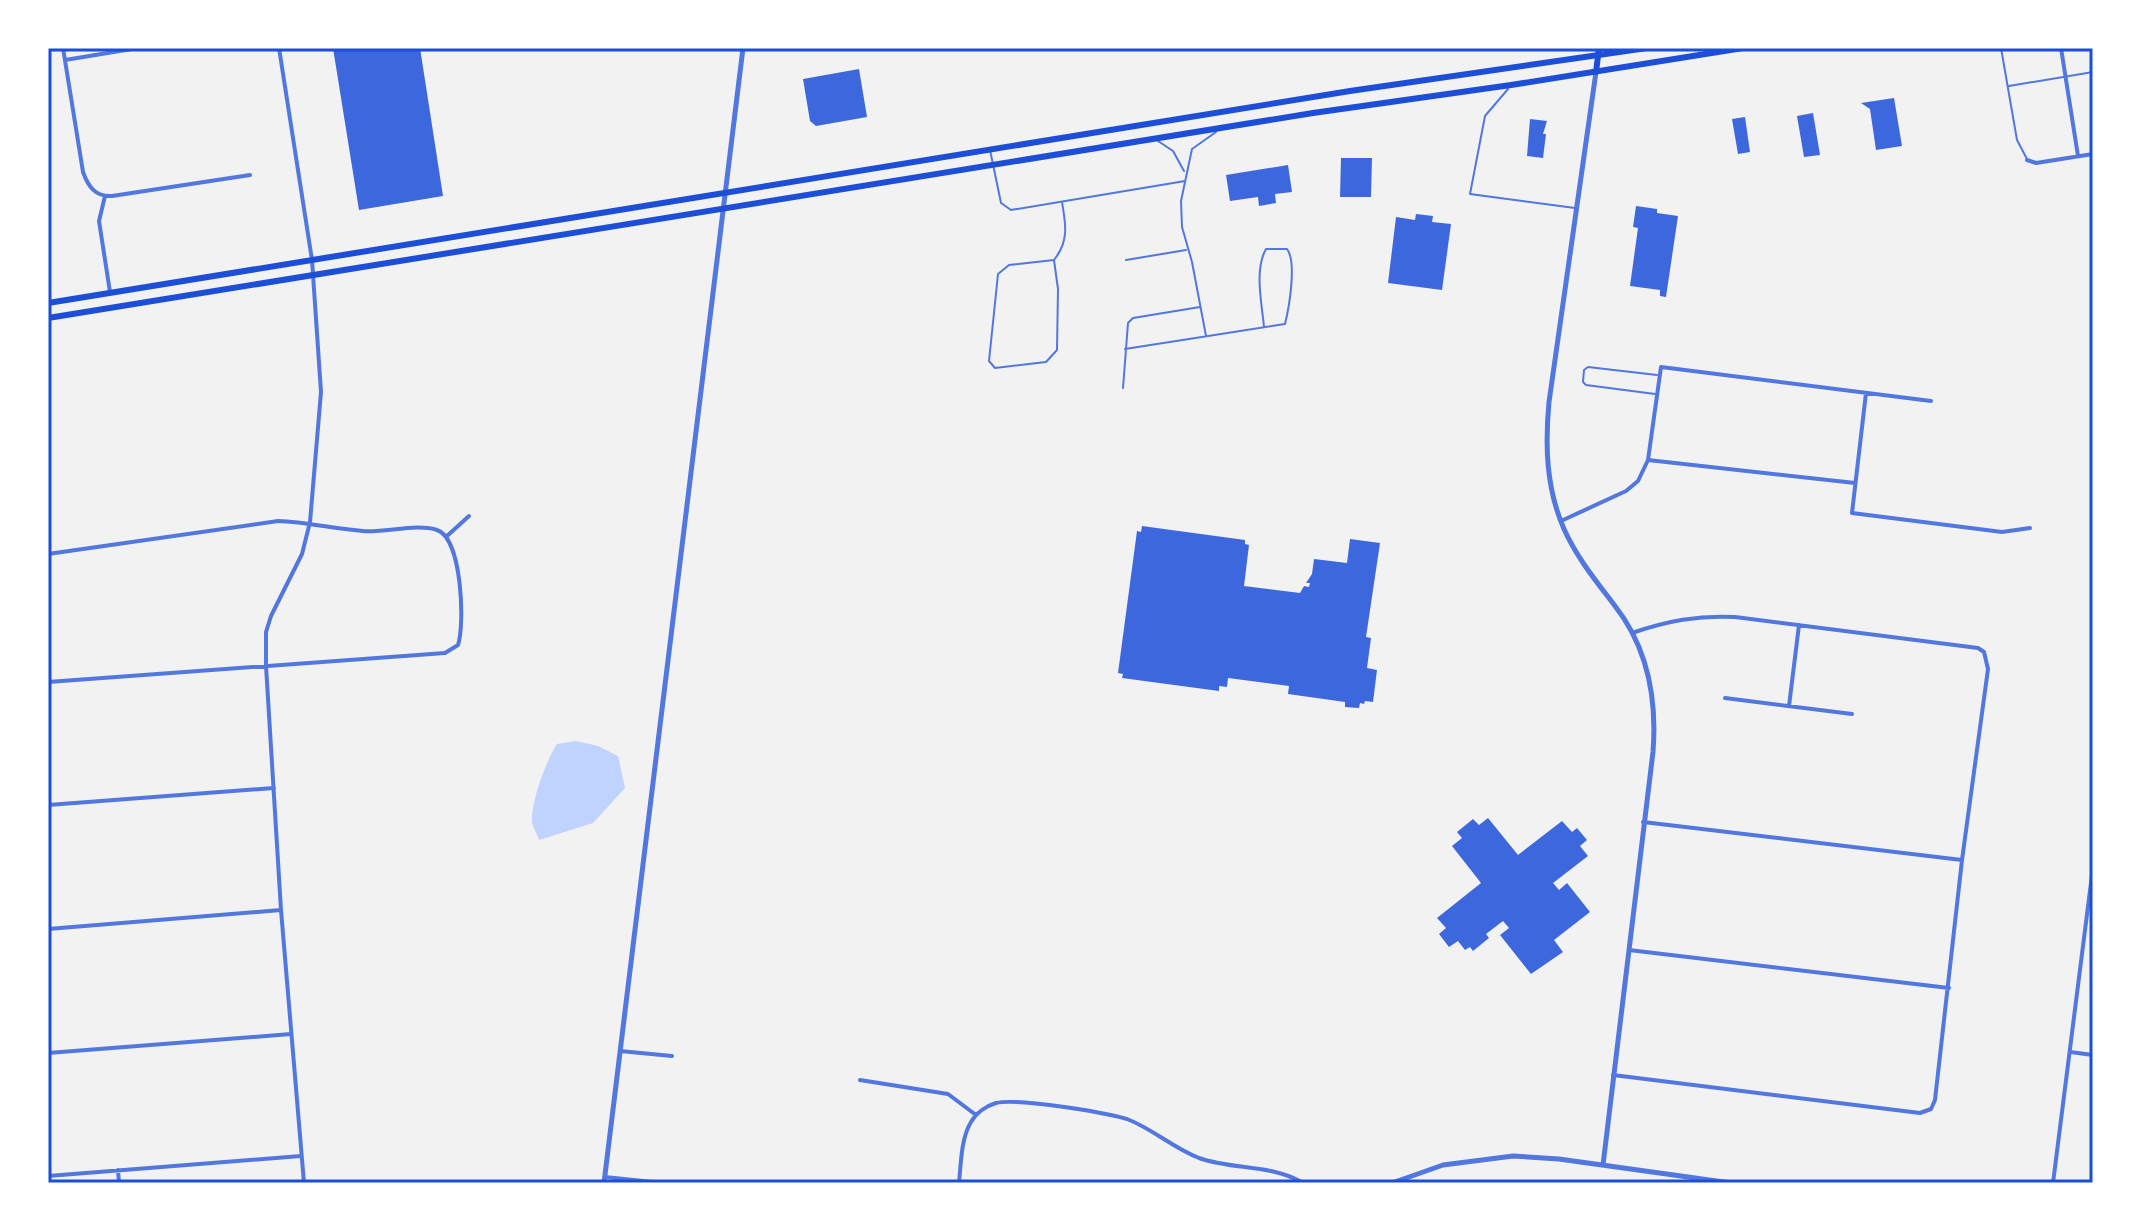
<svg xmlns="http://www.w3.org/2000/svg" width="2141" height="1231" font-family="'Crimson Pro',serif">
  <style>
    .water { fill: #bfd3fe }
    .building { fill: #3d67dc }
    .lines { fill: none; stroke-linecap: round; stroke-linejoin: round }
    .service { stroke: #5277de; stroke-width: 2 }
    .minor { stroke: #5277de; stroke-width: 4 }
    .tertiary { stroke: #5277de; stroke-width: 5 }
    .secondary { stroke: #1d4ed8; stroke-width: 6 }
    .primary { stroke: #1d4ed8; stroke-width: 6 }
    .neatline { fill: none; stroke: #1d4ed8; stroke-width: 3 }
  </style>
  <rect width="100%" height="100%" fill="#f2f2f2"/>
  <path class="water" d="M 576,741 L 598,746 L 618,756 L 625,788 L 593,823 L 539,840 C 537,834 533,828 532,822 C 531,801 546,761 557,744 Z"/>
  <path class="building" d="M 333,48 L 420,48 L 443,196 L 359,210 Z
    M 859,69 L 867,117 L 816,126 L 810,121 L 803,79 Z
    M 1894,98 L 1902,146 L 1876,150 L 1870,109 L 1861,103 Z
    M 1813,113 L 1820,155 L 1804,157 L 1797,116 Z
    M 1745,117 L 1750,152 L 1738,154 L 1732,119 Z
    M 1530,119 L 1547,121 L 1543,134 L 1546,134 L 1543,158 L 1527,156 Z
    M 1341,158 L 1372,158 L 1371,197 L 1340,197 Z
    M 1288,165 L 1292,192 L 1275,194 L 1276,203 L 1259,206 L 1258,197 L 1230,201 L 1226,175 Z
    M 1636,206 L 1657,209 L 1657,213 L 1678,216 L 1666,297 L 1660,296 L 1660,290 L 1630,286 L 1638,228 L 1633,227 Z
    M 1416,214 L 1433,216 L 1432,222 L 1451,224 L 1442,290 L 1388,283 L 1396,217 L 1415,220 Z
    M 1142,526 L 1245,540 L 1245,544 L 1249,545 L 1244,586 L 1300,593 L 1304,586 L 1309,587 L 1310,583 L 1306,583 L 1312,574 L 1314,559 L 1347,563 L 1350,539 L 1380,543 L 1366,637 L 1371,638 L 1367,668 L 1377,670 L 1373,702 L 1365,701 L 1364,704 L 1360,703 L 1359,708 L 1345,707 L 1345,702 L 1288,694 L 1289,686 L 1228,678 L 1227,687 L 1219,686 L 1219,691 L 1122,678 L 1123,674 L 1118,673 L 1137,531 L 1141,532 Z
    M 1488,818 L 1518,855 L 1562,821 L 1572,832 L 1577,828 L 1587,840 L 1580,846 L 1588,856 L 1553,883 L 1559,890 L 1567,883 L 1590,912 L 1554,940 L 1563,952 L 1531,974 L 1500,935 L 1509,928 L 1503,921 L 1486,934 L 1489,938 L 1473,951 L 1470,947 L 1465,950 L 1458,941 L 1449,947 L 1439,934 L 1446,928 L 1437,918 L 1481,883 L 1452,846 L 1462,838 L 1457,832 L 1473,819 L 1479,825 Z"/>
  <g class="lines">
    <path class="service" d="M 2001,48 L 2017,140 L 2027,159
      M 2009,86 L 2093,72
      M 1508,89 L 1485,116 L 1470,194 L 1575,208
      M 1158,141 L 1173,151 L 1184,171
      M 990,150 L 1001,203 L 1011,210 L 1185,181
      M 1054,260 L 1009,265 L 998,274 L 989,361 L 995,368 L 1046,362 L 1057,350 L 1058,289 L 1054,260 C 1069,241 1066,225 1062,202
      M 1126,260 L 1186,250
      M 1206,336 L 1192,262 L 1182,227 L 1181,201 L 1192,149 L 1216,132
      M 1125,349 L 1285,324 C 1289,308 1297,262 1287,249 L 1266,249 C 1254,270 1262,304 1264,327
      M 1123,388 L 1128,323 L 1133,318 L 1200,307
      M 1655,394 L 1586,385 L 1583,382 L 1584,370 L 1588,367 L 1657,375"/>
    <path class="minor" d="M 63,48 L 83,172 C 88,186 95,197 112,196 L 250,175
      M 279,48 L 312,260 L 321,392 L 310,522 L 302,554 L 271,616 L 266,632 L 266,666 L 281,910 L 304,1183
      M 2061,48 L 2078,156
      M 65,60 L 138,48
      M 2027,160 L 2036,163 L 2093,154
      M 105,196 L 99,221 L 110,292
      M 1866,393 L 1852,513 L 2002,532 L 2030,528
      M 1648,460 L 1855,483
      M 1561,521 L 1626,491 L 1638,481 L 1648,460 L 1661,367 L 1931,401
      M 447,536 L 469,516
      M 48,554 L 278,521 C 307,522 335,529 363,531 C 384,533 418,523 437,530 C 462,538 465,624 458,645 L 445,653 L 48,682
      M 1725,698 L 1852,714
      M 1789,706 L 1799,625
      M 48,805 L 274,788
      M 1643,822 L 1962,860
      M 48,929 L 281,910
      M 1629,950 L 1949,988
      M 620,1051 L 672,1056
      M 2070,1052 L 2093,1055
      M 48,1053 L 291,1034
      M 1613,1075 L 1920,1113 L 1931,1109 L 1935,1100 L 1962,860 L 1988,669 L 1984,652 L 1978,648 L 1735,617 C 1698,615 1667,621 1632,633
      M 860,1080 L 948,1094 L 976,1115
      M 118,1170 L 119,1183
      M 48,1176 L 301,1156
      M 605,1177 L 662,1183
      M 959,1183 C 961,1164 961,1138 971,1122 C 976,1113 986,1106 996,1103 C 1019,1098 1102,1112 1127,1119 C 1153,1129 1173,1148 1199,1158 C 1233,1170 1272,1164 1303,1183
      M 2053,1183 L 2093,867"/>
    <path class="tertiary" d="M 1596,72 L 1549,402 C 1545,445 1546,488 1564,529 C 1577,558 1596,581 1615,606 C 1648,648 1657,700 1653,752 L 1603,1165
      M 604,1183 L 743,48
      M 1392,1183 L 1443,1165 L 1513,1156 L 1559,1159 L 1731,1183"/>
    <path class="secondary" d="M 1596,72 L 1599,48"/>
    <path class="primary" d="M 48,303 L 1350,91 L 1647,48
      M 48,318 L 1313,113 L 1511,85 L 1743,48"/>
  </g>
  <rect width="2141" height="1231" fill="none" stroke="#ffffff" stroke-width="100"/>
  <rect x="50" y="50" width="2041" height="1131" class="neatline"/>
</svg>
